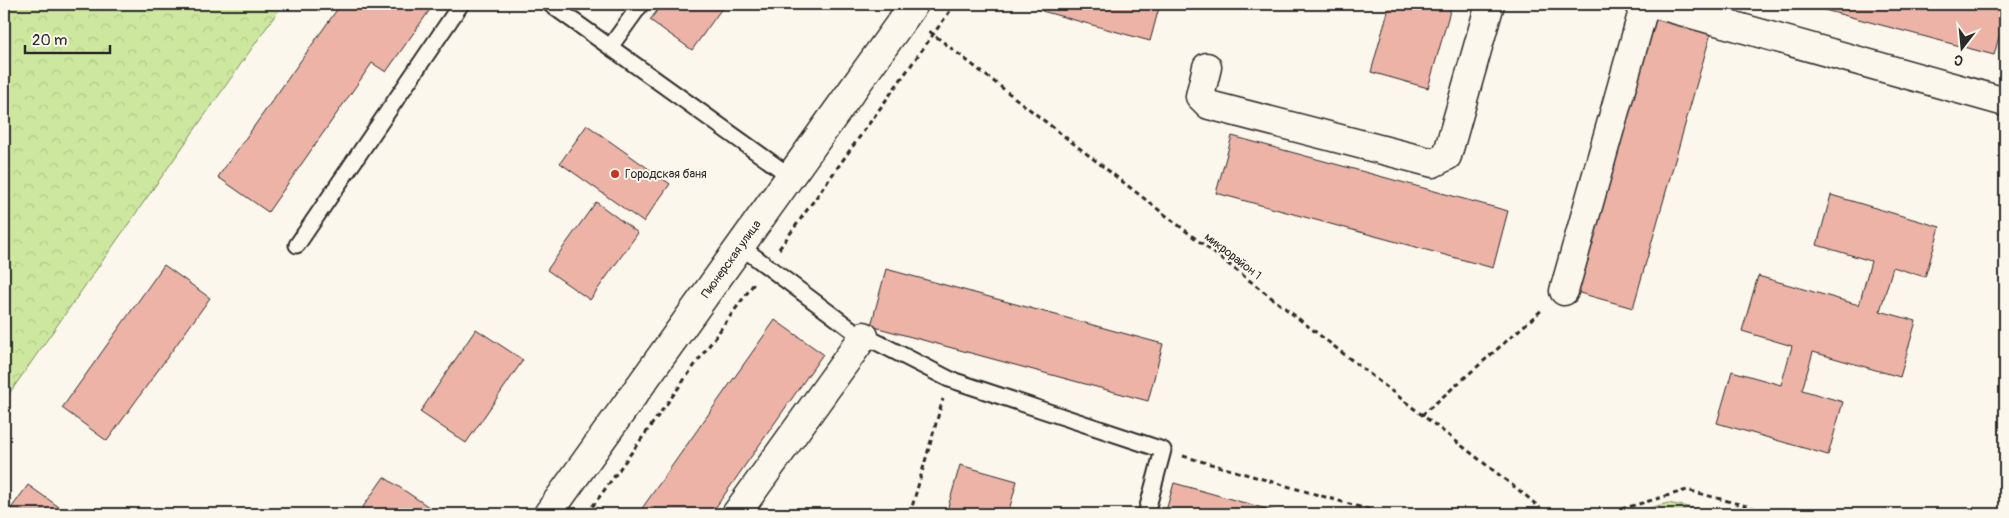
<svg xmlns="http://www.w3.org/2000/svg" width="2009" height="518" font-family="Pangolin,sans-serif">
  <style>
    .forest { fill: url(#forest-crowns); stroke: #7c8a64 }
    .building { fill: #ecb3a6; stroke: #2b2b2b }
    .lines { fill: none; stroke-linecap: round; stroke-linejoin: round }
    .service-casing { stroke: #2b2b2b; stroke-width: 19 }
    .minor-casing { stroke: #2b2b2b; stroke-width: 31 }
    .path { stroke: #2b2b2b; stroke-width: 3; stroke-dasharray: 5 4; stroke-linecap: butt }
    .service { stroke: #fbf7ec; stroke-width: 15 }
    .minor { stroke: #fbf7ec; stroke-width: 28 }
    .poi-dot { fill: #c8321e; stroke: #fbf7ec; stroke-width: 2 }
    .labels { text-anchor: middle; stroke-width: 4; stroke-linejoin: round; paint-order: stroke }
    .poi-label { font-size: 12px; fill: #2b2b2b; stroke: #fbf7ec; text-anchor: start }
    .street-label { font-size: 12px; fill: #2b2b2b; stroke: #fbf7ec }
  </style>
  <defs>
    <pattern id="forest-crowns" width="20" height="18" patternUnits="userSpaceOnUse" patternTransform="scale(1.25)"><rect width="20" height="18" fill="#cde89e"/><path d="M2 6a3 3 0 1 1 6 0M12 15a3 3 0 1 1 6 0" fill="none" stroke="#b0c788"/></pattern>
  </defs>
  <rect width="100%" height="100%" fill="#fbf7ec"/>
  <filter id="ink" filterUnits="userSpaceOnUse"><feTurbulence type="fractalNoise" baseFrequency=".02" numOctaves="2"/><feDisplacementMap in="SourceGraphic" scale="10" xChannelSelector="R" yChannelSelector="G"/><feConvolveMatrix kernelMatrix="1 2 1 2 8 2 1 2 1" color-interpolation-filters="sRGB"/></filter>
  <g filter="url(#ink)">
    <path class="forest" d="M 4,4 L 283,4 L 4,401 Z
      M 1668,503 L 1723,514 L 1628,514 Z"/>
    <path class="building" d="M 341,4 L 434,4 L 386,72 L 372,63 L 268,212 L 218,177 Z
      M 662,4 L 725,4 L 692,50 L 650,20 Z
      M 1044,4 L 1160,4 L 1150,41 L 1042,11 Z
      M 1390,4 L 1452,4 L 1428,88 L 1371,72 Z
      M 1802,4 L 2005,4 L 2005,15 L 1994,55 Z
      M 1654,17 L 1711,33 L 1633,308 L 1576,292 Z
      M 587,125 L 670,184 L 643,222 L 560,163 Z
      M 1232,136 L 1508,211 L 1493,268 L 1216,193 Z
      M 1831,195 L 1940,227 L 1925,277 L 1893,267 L 1880,311 L 1916,321 L 1900,377 L 1813,352 L 1802,390 L 1843,402 L 1828,455 L 1717,423 L 1732,371 L 1781,385 L 1792,346 L 1742,331 L 1758,276 L 1859,305 L 1871,261 L 1817,245 Z
      M 596,202 L 638,233 L 590,300 L 547,270 Z
      M 164,265 L 210,298 L 107,441 L 62,408 Z
      M 886,269 L 1163,344 L 1148,401 L 871,326 Z
      M 775,320 L 823,354 L 711,514 L 638,514 Z
      M 476,329 L 523,360 L 466,443 L 420,412 Z
      M 960,465 L 1017,481 L 1008,514 L 946,514 Z
      M 384,477 L 432,509 L 428,514 L 358,514 Z
      M 1174,483 L 1284,514 L 1165,514 Z
      M 28,485 L 69,514 L 7,514 Z"/>
    <g class="lines">
      <g class="service-casing">
        <path id="service" d="M 550,4 L 790,176
          M 610,47 L 641,4
          M 297,245 L 461,4
          M 740,246 L 851,329 L 949,379 L 1163,450 L 1146,514"/>
      </g>
      <g class="minor-casing">
        <g id="minor">
          <path d="M 1656,4 L 2005,102"/>
          <path d="M 1207,67 L 1200,96 L 1209,105 L 1433,163 L 1447,156 L 1490,4"/>
          <path d="M 1564,291 L 1645,4"/>
          <path id="s1" d="M 548,514 L 914,4"/>
          <path d="M 736,514 L 864,336"/>
        </g>
      </g>
      <path class="path" d="M 929,31 L 1525,495 L 1547,514
        M 779,249 L 955,4
        M 1422,415 L 1543,309
        M 1183,456 L 1384,514
        M 587,514 L 755,282
        M 910,514 L 943,399
        M 1604,514 L 1687,490 L 1776,514"/>
      <use href="#service" class="service"/>
      <use href="#minor" class="minor"/>
    </g>
  </g>
  <circle class="poi-dot" cx="615" cy="174" r="5"/>
  <g class="labels">
    <g class="poi-label">
      <text x="625" y="178">Городская баня</text>
    </g>
    <g class="street-label">
      <text transform="translate(1233 256) rotate(38)" y="4">микрорайон 1</text>
      <text dy="4" stroke="none"><textPath href="#s1" startOffset="314">Пионерская улица</textPath></text>
    </g>
  </g>
  <rect width="2009" height="518" fill="none" stroke="#fbf7ec" stroke-width="20"/>
  <rect x="10" y="10" width="1989" height="498" fill="none" stroke="#2b2b2b" stroke-width="2" filter="url(#ink)"/>
  <g transform="translate(1962 48) rotate(196)" stroke="#fbf7ec" stroke-width="4" paint-order="stroke">
  <path d="M0-4L9 19L0 12L-9 19Z" fill="#2b2b2b"/>
  <text y="-8" font-size="14" font-weight="bold" text-anchor="middle" fill="#2b2b2b">С</text>
  </g>
  <path d="M25 45v8h85v-8" fill="none" stroke="#2b2b2b" stroke-width="2.5"/>
  <text x="32" y="45" font-size="15" fill="#2b2b2b" stroke="#fbf7ec" stroke-width="4" paint-order="stroke">20 m</text>
</svg>
